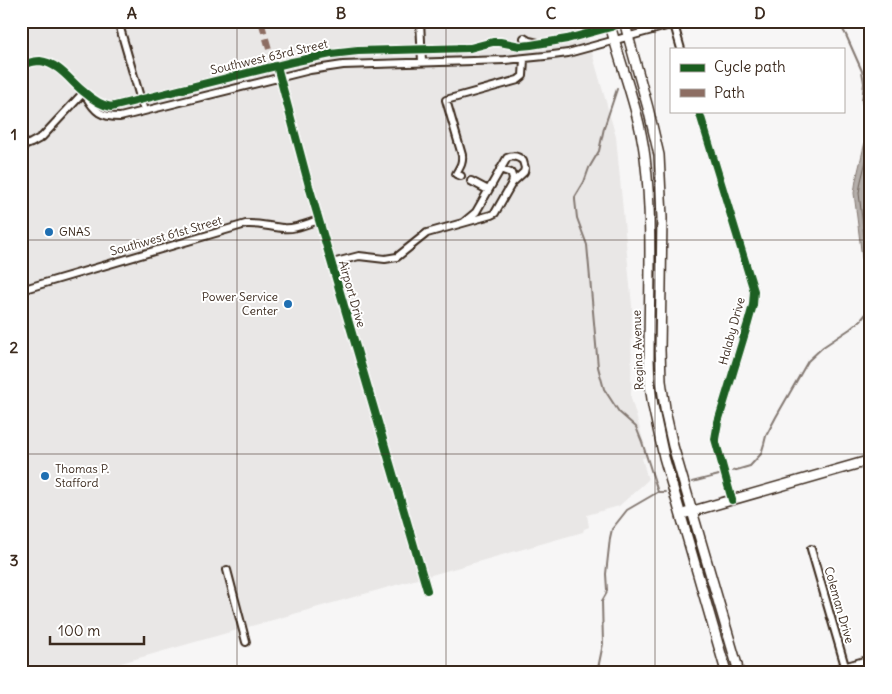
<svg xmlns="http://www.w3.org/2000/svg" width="892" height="694" font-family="Delius,sans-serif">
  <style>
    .built { fill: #e9e7e6 }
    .water { fill: #b4aeaa; stroke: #847972 }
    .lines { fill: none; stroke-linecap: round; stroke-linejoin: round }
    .shore { stroke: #6b5f56; stroke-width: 1 }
    .stream { stroke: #847972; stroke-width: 2 }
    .street-casing { stroke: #3b2a1e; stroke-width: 10 }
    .secondary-casing { stroke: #3b2a1e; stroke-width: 12 }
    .street { stroke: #fff; stroke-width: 6 }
    .secondary { stroke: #fff; stroke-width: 9 }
    .quiet { stroke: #8d6e63; stroke-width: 6; stroke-dasharray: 12 6; stroke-linecap: butt }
    .cycleway-casing { stroke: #fff; stroke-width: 11 }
    .cycleway { stroke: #1b5e20; stroke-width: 8 }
    .grid { fill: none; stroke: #3b2a1e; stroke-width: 1; stroke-opacity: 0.55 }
    .poi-dot { fill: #1f6fb2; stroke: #fff; stroke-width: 2 }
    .labels { text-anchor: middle; stroke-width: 4; stroke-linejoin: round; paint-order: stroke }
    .street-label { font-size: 12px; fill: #3b2a1e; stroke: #fff }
    .poi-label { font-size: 12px; fill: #3b2a1e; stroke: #fff; text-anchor: start }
    .neatline { fill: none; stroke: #3b2a1e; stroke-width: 2 }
    .grid-label { font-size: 16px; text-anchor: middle; font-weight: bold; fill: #3b2a1e }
  </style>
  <rect width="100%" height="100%" fill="#f7f6f6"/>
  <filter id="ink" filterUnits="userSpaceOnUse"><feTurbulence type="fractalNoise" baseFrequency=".02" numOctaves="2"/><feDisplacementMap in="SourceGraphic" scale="10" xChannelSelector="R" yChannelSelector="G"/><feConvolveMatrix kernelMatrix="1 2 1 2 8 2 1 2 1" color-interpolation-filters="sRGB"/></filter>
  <g filter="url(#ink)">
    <path class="built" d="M 21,21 L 583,21 L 616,137 L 632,306 L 631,398 L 648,457 L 642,458 L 648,480 L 619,506 L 587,515 L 589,527 L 584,529 L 583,532 L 86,673 L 21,673 Z"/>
    <path class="water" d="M 870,132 L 871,132 L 871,275 L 864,265 L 862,258 L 854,193 L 856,180 L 865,142 Z"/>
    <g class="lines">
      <path class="shore" d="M 871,141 L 861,181 L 859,193 L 865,244 L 867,257 L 871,266
        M 871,169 L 867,182 L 866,193 L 871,242"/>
      <path class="stream" d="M 838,21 L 846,35 L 862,71 L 864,83 L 862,101 L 871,137
        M 733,471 L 750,466 L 761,454 L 764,444 L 766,436 L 776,417 L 808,361 L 823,347 L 850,329 L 861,320 L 871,308
        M 692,482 L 719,475
        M 658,492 L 665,492
        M 597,673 L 603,644 L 602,601 L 606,594 L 607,590 L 606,574 L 610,538 L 612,529 L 627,510 L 658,492 L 642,442 L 636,427 L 619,412 L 604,389 L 598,367 L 587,245 L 577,218 L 575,200 L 575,197 L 584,182 L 589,168 L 599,151 L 604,128 L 617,89"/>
      <g class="street-casing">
        <path id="street" d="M 118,21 L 144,111
          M 420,21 L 422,62
          M 673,21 L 681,49
          M 524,38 L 529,41 L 538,43
          M 21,65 C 28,63 34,61 40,61 C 59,63 70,81 84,92 C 92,99 100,105 111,107 L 292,62 L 331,54 L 358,51 L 470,48 L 493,42 L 500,42 L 520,46 L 531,45 L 567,39 L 611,27 L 625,21
          M 277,66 L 309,186 L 427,590
          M 86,96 C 95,112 101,117 120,117 L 310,70 L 343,65 L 505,60 L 545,56 L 568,53 L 674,24
          M 699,111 L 754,291 L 753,305 L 748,323 L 718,422 L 715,439 L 732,500
          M 21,147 L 31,143 L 42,137 L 84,92
          M 500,169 L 511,173 L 513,179 L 512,183
          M 461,176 L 456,174 C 460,167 463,163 462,155 L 446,100 L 518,80 L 523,76 L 524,59
          M 471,181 L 488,190
          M 332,263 L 359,256 L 385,259 L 397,257 L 427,233 L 491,215 L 495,213 L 512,183 L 524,172 L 525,168 L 523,161 C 518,156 513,155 507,158 L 476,212 L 464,222
          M 21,290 L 246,224 C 260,223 270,227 283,228 C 294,230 308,223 319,220
          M 811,549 L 845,666
          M 227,570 L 246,642
          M 823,673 L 871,659"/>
      </g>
      <g class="secondary-casing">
        <path id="secondary" d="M 609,21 C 621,67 639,110 645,157 C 653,223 649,292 649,359 L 650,385 L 653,406 L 664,457 L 725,668 L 728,673
          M 624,21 L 648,108 L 659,155 L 662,218 L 660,350 L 661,381 L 666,415 L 673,446 L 737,665 L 738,673
          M 686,513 L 871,460"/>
      </g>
      <use href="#street" class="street"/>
      <use href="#secondary" class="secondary"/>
      <path class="quiet" d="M 261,21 L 269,49"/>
      <g class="cycleway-casing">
        <path id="cycleway" d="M 21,65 C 28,63 34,61 40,61 C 59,63 70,81 84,92 C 92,99 100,105 111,107 L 292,62 L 331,54 L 358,51 L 470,48 L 493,42 L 500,42 L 520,46 L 531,45 L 567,39 L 611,27 L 625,21
          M 277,66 L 309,186 L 427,590
          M 699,111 L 754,291 L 753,305 L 748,323 L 718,422 L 715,439 L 732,500"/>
      </g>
      <use href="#cycleway" class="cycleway"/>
    </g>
  </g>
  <path class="grid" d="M 237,21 L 237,673M 446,21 L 446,673M 655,21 L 655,673M 21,240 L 871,240M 21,454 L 871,454"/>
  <g class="poi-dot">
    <circle cx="49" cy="232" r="5"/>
    <circle cx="288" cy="304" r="5"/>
    <circle cx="45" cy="476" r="5"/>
  </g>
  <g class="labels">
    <g class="street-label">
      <text transform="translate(269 57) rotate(-13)" y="4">Southwest 63rd Street</text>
      <text transform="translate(166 236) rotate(-16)" y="4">Southwest 61st Street</text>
      <text transform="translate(352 294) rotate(74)" y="4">Airport Drive</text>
      <text transform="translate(732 331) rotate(-75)" y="4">Halaby Drive</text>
      <text transform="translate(638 350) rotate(-92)" y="4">Regina Avenue</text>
      <text transform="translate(839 605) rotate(74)" y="4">Coleman Drive</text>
    </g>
    <g class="poi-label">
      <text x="59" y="236">GNAS</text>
      <text x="278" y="301" text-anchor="end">Power Service<tspan x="278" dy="14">Center</tspan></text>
      <text x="55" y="473">Thomas P.<tspan x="55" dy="14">Stafford</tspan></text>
    </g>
  </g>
  <rect width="892" height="694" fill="none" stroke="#fff" stroke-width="55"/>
  <rect x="670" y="48" width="175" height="65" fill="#ffffff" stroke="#b1aaa5"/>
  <rect x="680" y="64" width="25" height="8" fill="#1b5e20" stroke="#b1aaa5"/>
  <text x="714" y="72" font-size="15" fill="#3b2a1e">Cycle path</text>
  <rect x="680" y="89" width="25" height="8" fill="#8d6e63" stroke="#b1aaa5"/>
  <text x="714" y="98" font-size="15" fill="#3b2a1e">Path</text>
  <path d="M50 636v8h94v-8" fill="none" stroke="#3b2a1e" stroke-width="2.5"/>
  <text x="58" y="636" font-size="15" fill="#3b2a1e" stroke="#ffffff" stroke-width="4" paint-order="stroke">100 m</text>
  <rect x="28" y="28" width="836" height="638" class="neatline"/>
  <g class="grid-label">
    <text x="132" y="19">A</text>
    <text x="341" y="19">B</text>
    <text x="551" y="19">C</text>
    <text x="760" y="19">D</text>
    <text x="14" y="140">1</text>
    <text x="14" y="353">2</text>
    <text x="14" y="566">3</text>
  </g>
</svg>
